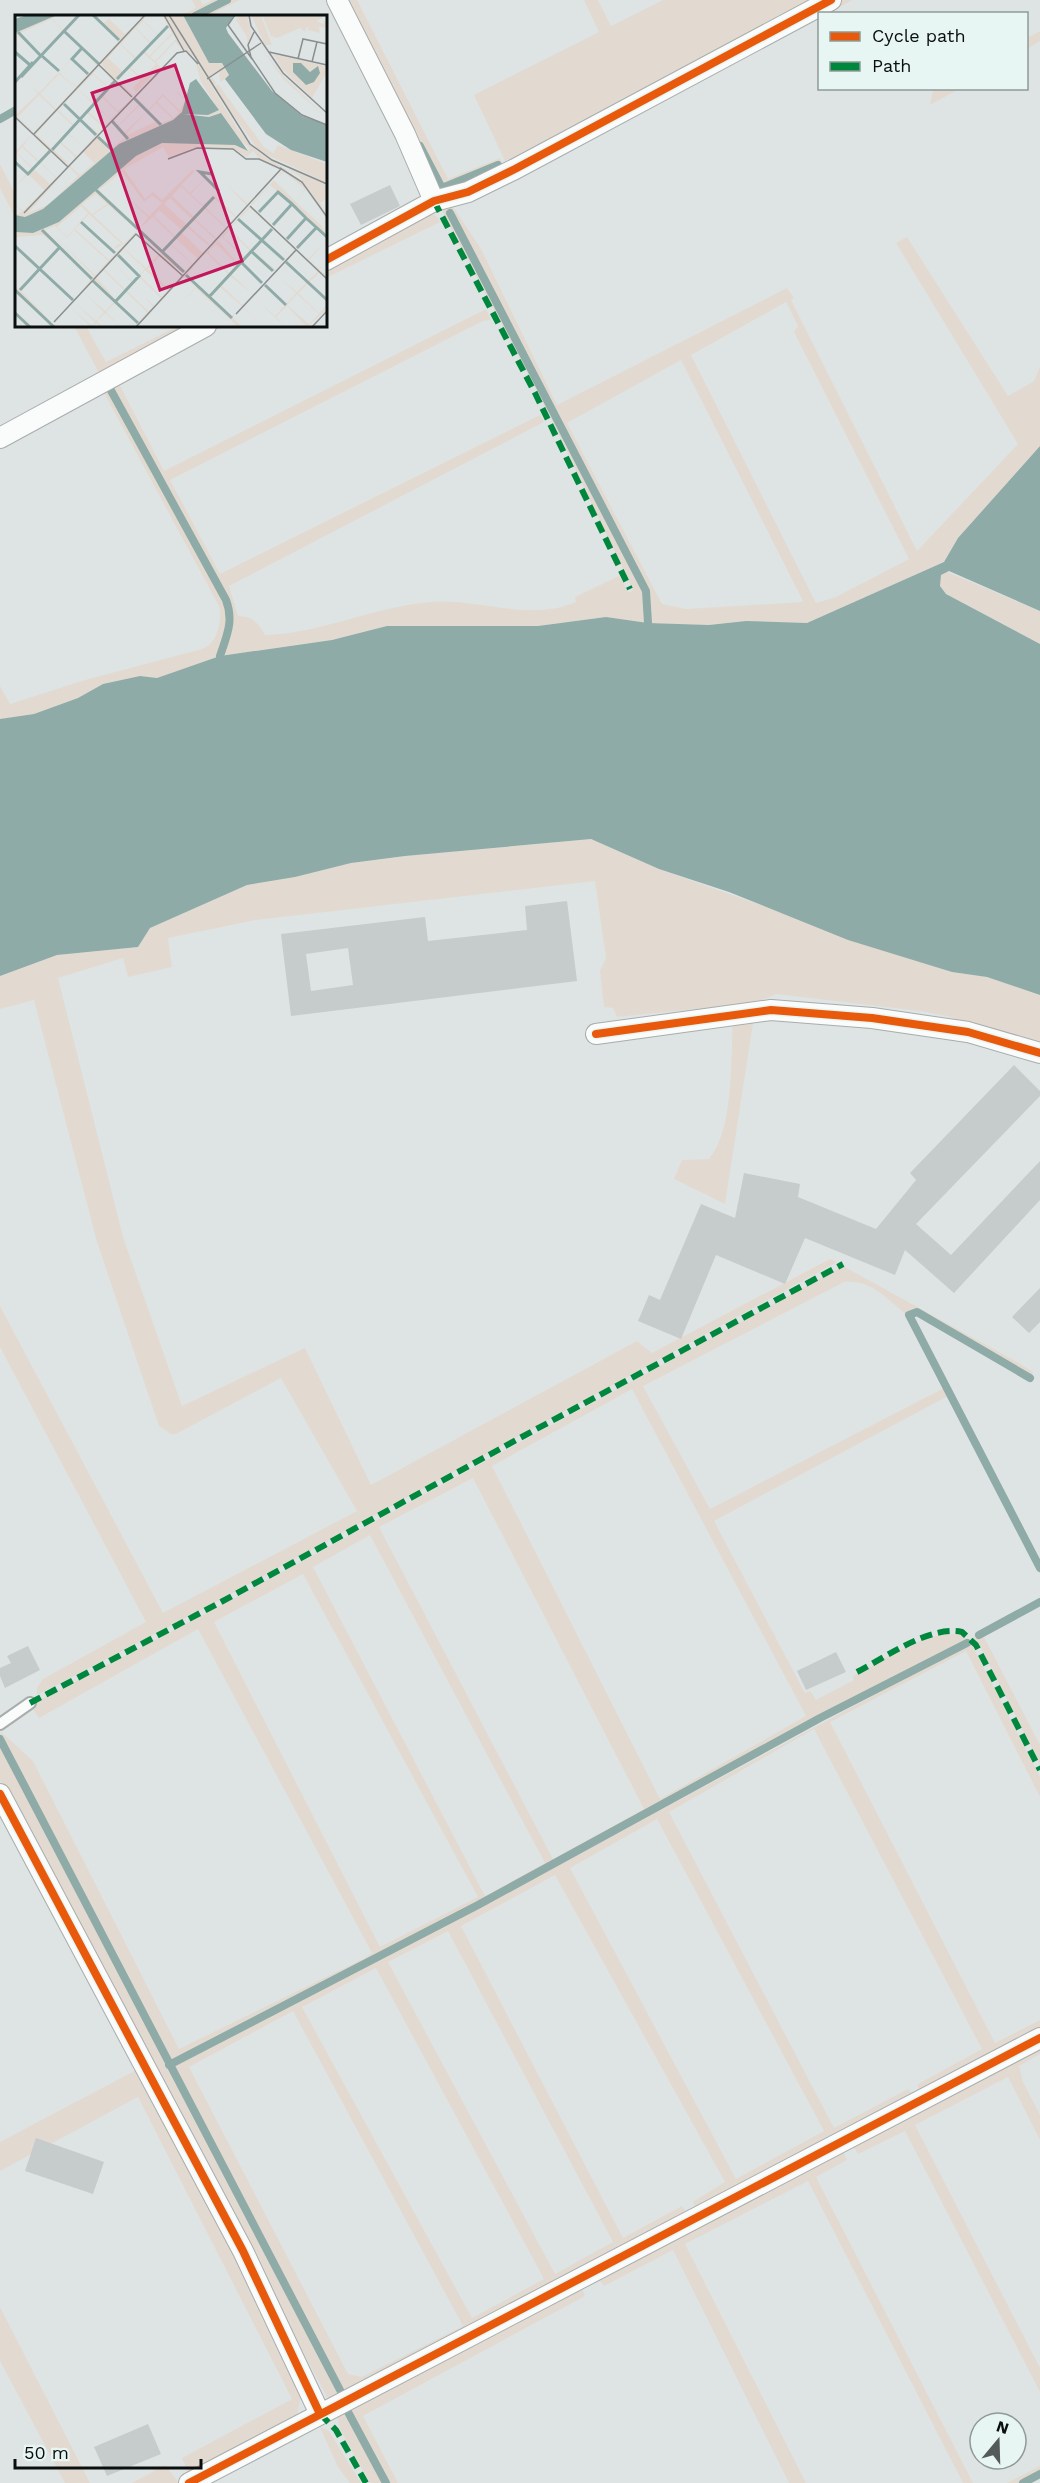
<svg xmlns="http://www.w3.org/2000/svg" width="1040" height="2483" font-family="'Work Sans',sans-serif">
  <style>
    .green { fill: #e2dad1; fill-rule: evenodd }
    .water { fill: #8eaba7 }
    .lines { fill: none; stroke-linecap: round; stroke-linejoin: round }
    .stream { stroke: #8eaba7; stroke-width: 8 }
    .building { fill: #c6cbcb; fill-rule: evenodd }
    .service-casing { stroke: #a8adac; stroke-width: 14 }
    .minor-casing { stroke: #a8adac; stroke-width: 22 }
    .service { stroke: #fafbfb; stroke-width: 10 }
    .minor { stroke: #fafbfb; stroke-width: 20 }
    .quiet { stroke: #00873e; stroke-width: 6; stroke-dasharray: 12 6; stroke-linecap: butt }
    .cycleway-casing { stroke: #e7f6f3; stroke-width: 11 }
    .cycleway { stroke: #e8590c; stroke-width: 8 }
    .inset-river { fill: none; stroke: #8eaba7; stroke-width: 3 }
    .inset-road { fill: none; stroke: #898f8e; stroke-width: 1.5 }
    .view { fill: #c2185b; fill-opacity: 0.15; stroke: #c2185b; stroke-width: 3 }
    .inset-edge { fill: none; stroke: #0a0f0e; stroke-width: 3 }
  </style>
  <rect width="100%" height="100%" fill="#dee4e4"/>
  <path class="green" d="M 192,0 L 200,0 L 203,5 L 212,0 L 224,0 L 193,16 L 179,16 L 196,8 Z
    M 230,0 L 240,0 L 208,16 L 198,16 Z
    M 345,0 L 441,189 L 499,164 L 443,188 L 347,0 L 357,0 L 448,179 L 500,158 L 503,167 L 449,193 L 439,193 Z
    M 584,0 L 598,0 L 611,26 L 663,0 L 811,0 L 513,162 L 510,159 L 505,161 L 474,95 L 599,32 Z
    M 839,0 L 853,0 L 828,13 L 820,14 L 819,18 L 682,92 L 678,85 Z
    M 1040,31 L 1040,41 L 1027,49 L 1027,38 Z
    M 936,89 L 936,88 L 959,89 L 930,105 L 933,90 Z
    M 0,164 L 16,195 L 16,219 L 0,188 Z
    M 449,208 L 454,208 L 481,249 L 557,405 L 787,288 L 794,298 L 791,300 L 917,551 L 1018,444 L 896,243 L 907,237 L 1008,396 L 1034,381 L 1040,367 L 1040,446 L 958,538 L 944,562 L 807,623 L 746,621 L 709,625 L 648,623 L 606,617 L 538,626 L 387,626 L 332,640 L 220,656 L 157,678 L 140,676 L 103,684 L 78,698 L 34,714 L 0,719 L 0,686 L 10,704 L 85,680 L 202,649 C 218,643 222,621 219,606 L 102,389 L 214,326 L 224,326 L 117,380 L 164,471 L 486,309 L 491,320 L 483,321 L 170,480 L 220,574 L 540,415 L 544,422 L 229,586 L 238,616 C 253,616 258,623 265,635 C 318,634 376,606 431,602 C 478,598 530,622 576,602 L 575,597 L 619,576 L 629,593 L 633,590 L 551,418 L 442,211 ZM 786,302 L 798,326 L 794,332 L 909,559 L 836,597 L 816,603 L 691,355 ZM 681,360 L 803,601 L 802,602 L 686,609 L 662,604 L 567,423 ZM 110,384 L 228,600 C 234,617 232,640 220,655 L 230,615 L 225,601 L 107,386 Z
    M 429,214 L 435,215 L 440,222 L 326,278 L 326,268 Z
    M 74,326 L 86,326 L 106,362 L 178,326 L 194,326 L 100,375 Z
    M 945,571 L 1040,611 L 1040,644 L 946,594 L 940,586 L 941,575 Z
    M 591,839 L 659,869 L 901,955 L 952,972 L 987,977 L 1040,995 L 1040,1047 L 947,1016 L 920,1011 L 776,994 L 756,1003 L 617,1017 L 613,1008 L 604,1007 L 600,971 L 606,958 L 595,881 L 256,920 L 168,938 L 172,967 L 128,977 L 123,958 L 58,978 L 123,1237 L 182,1406 L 305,1348 L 371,1485 L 637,1341 L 652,1353 L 830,1259 L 837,1262 L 220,1600 L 37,1695 L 37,1688 L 43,1679 L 146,1622 L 0,1347 L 0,1306 L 163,1613 L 357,1511 L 281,1378 L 176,1434 L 171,1434 L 159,1426 L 97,1242 L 34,1000 L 0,1009 L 0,976 L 57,955 L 138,947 L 150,928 L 247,885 L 295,877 L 351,863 L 405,856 Z
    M 754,1017 L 725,1204 L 674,1179 L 682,1160 L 709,1159 C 735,1126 730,1061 733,1020 Z
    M 843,1266 L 1019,1363 L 1033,1372 L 1031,1376 L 917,1310 L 907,1315 C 887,1299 871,1279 844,1282 L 643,1386 L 710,1509 L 944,1388 L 948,1396 L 714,1521 L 805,1693 L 810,1691 L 816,1700 L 854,1680 L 853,1676 C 881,1662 933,1625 964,1636 L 967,1640 L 818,1717 L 550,1865 L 171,2063 L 0,1731 L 33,1761 L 179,2049 L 363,1959 L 372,1953 L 198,1629 L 39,1718 L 30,1705 L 224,1604 ZM 632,1389 L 806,1716 L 660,1799 L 492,1466 ZM 473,1478 L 644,1809 L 553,1859 L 379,1527 ZM 370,1535 L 545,1863 L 485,1896 L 313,1567 ZM 303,1574 L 478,1897 L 380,1947 L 214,1622 Z
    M 977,1635 L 983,1635 L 1040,1745 L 1040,1764 L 979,1644 L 973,1638 Z
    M 971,1643 L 1040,1777 L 1040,1797 L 966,1651 L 830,1722 L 995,2043 L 1040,2020 L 1040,2029 L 918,2092 L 918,2084 L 982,2049 L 814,1729 L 669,1812 L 834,2128 L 908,2089 L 914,2095 L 696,2209 L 693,2202 L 725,2182 L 555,1875 L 461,1926 L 623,2238 L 682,2206 L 688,2214 L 332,2399 L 327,2397 L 0,1780 L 0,1742 L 335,2388 L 339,2390 L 341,2385 L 172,2065 L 553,1868 ZM 657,1819 L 824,2131 L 736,2179 L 570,1868 ZM 448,1931 L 613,2242 L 555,2274 L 388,1962 ZM 376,1968 L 544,2279 L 472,2318 L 302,2007 ZM 293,2011 L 463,2326 L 362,2377 L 348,2374 L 189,2067 Z
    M 1040,2043 L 1040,2054 L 1019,2066 L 1023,2082 L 1040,2115 L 1040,2140 L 1008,2077 L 915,2125 L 1040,2368 L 1040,2392 L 905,2131 L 858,2154 L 852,2144 Z
    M 140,2068 L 209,2196 L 301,2395 L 297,2416 L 190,2477 L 182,2458 L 292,2399 L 138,2097 L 0,2171 L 0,2142 Z
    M 842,2149 L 847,2160 L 816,2177 L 973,2483 L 963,2483 L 808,2181 L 685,2244 L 806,2483 L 789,2483 L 673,2250 L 604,2286 L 598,2278 Z
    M 581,2286 L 585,2296 L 363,2416 L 398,2483 L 388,2483 L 353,2414 L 348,2411 L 347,2415 L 382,2483 L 370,2483 L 340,2429 L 337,2413 Z
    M 0,2307 L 90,2483 L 65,2483 L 0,2361 Z
    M 320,2427 L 329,2431 L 361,2483 L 350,2483 L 338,2467 Z
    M 165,2465 L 179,2483 L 132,2483 Z
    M 1040,2466 L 1040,2472 L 1020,2483 L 1007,2483 Z"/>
  <path class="water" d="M 1040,446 L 1040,611 L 949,571 L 941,575 L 940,586 L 946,594 L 1040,644 L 1040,995 L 987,977 L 952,972 L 848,940 L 729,892 L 659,869 L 591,839 L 405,856 L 351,863 L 295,877 L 247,885 L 150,928 L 138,947 L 57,955 L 0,976 L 0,719 L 34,714 L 78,698 L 103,684 L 140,676 L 157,678 L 220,656 L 332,640 L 387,626 L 538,626 L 606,617 L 648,623 L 709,625 L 746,621 L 807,623 L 944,562 L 958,538 Z"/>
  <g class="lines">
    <path class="stream" d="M 195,16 L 227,0
      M 0,119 L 16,110
      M 420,146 L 442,188 L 498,165
      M 450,213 L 646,591 L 648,623
      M 108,385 L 226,600 C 234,621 227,635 220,656
      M 1030,1378 L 917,1312 L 909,1315 L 1040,1568
      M 979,1635 L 1040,1602
      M 0,1739 L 340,2390
      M 169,2065 L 478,1905 L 820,1718 L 967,1643
      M 348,2412 L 386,2483
      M 1023,2483 L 1040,2474"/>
  </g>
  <path class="building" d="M 390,185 L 400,206 L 361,225 L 350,204 Z
    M 567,901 L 577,981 L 291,1016 L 281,934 L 425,917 L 428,941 L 527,930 L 525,906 ZM 348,948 L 353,985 L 311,991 L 306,954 Z
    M 1014,1065 L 1040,1091 L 1040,1096 L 916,1224 L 951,1255 L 1040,1161 L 1040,1200 L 954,1293 L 905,1250 L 895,1275 L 805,1238 L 785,1284 L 716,1255 L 681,1339 L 638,1321 L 649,1295 L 660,1300 L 701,1204 L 735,1218 L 744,1173 L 800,1184 L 798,1197 L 876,1229 L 916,1180 L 910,1173 Z
    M 1040,1288 L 1040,1322 L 1029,1333 L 1012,1317 Z
    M 28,1646 L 40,1670 L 5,1688 L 0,1676 L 0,1668 L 11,1663 L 7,1656 Z
    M 836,1652 L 846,1672 L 806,1690 L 797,1671 Z
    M 36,2138 L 104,2162 L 93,2194 L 25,2171 Z
    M 148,2424 L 161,2454 L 107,2476 L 94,2447 Z"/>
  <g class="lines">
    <g class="service-casing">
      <path id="service" d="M 0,1724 L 30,1703"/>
    </g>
    <g class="minor-casing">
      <path id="minor" d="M 337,0 L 405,134 L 434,201
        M 326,260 L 434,201 L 468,192 L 515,169 L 831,0
        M 0,438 L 206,326
        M 596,1034 L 771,1010 L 872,1018 L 968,1032 L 1040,1053
        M 0,1794 L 243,2251 L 320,2414
        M 189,2483 L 1040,2038"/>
    </g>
    <use href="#service" class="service"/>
    <use href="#minor" class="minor"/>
    <path class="quiet" d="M 434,201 L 535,393 L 630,589
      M 857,1672 C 886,1657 930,1625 962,1632 L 976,1645 L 1040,1770
      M 30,1703 L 221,1602 L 518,1439 L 843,1264
      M 320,2414 L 336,2430 L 366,2483"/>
    <g class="cycleway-casing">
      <path id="cycleway" d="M 326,260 L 434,201 L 468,192 L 515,169 L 831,0
        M 596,1034 L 771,1010 L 872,1018 L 968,1032 L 1040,1053
        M 0,1794 L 243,2251 L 320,2414
        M 189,2483 L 1040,2038"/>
    </g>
    <use href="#cycleway" class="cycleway"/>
  </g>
  <g transform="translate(15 15)">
    <rect width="312" height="312" fill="#dee4e4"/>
    <path d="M 42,0 L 37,4 L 48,15 L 65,0 L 51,16 L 84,48 L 104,26 L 77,0 L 88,9 L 97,0 L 94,4 L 110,19 L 126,5 L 121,0 L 125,4 L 132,0 L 128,5 L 143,20 L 153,10 L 147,0 L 153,0 L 224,116 L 243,137 L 279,159 L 244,143 L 238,136 L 232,142 L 217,133 L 178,133 L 154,142 L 148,132 L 109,154 L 130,184 L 138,177 L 147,185 L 177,155 L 197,159 L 180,156 L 166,170 L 175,178 L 190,163 L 176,179 L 187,190 L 200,181 L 222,202 L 232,191 L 211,169 L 234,190 L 222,203 L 199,183 L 190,192 L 212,213 L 221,204 L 193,234 L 194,231 L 172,212 L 167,218 L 188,238 L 192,235 L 169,259 L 159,251 L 167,261 L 160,269 L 166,260 L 145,241 L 133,254 L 153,273 L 159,270 L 140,291 L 146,283 L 124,262 L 112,276 L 133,296 L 138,292 L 128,280 L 139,291 L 120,312 L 122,308 L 100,288 L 91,297 L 106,312 L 90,298 L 82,306 L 87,312 L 81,308 L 77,312 L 76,312 L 54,291 L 77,311 L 80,307 L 58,286 L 81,306 L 89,297 L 67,276 L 90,296 L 99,287 L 77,266 L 81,262 L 101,285 L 110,276 L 88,255 L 84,264 L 89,252 L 67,275 L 76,264 L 44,233 L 28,220 L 0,222 L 0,217 L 18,218 L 44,207 L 121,141 L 147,128 L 220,130 L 233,136 L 235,133 L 220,121 L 206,98 L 194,102 L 167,97 L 158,105 L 104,129 L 28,194 L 10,202 L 0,200 L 7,197 L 0,189 L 8,196 L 29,175 L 13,159 L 0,172 L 12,158 L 0,146 L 13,158 L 17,154 L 0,137 L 17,119 L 8,131 L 24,146 L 34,136 L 19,121 L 37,100 L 19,118 L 0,100 L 23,79 L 16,71 L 24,78 L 44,57 L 61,74 L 63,72 L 62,72 L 49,61 L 61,72 L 72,60 L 57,44 L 45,56 L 27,41 L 0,69 L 15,51 L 0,36 L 15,50 L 25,40 L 0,18 ZM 36,4 L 48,16 L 26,39 L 3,19 ZM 128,6 L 143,21 L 136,28 L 121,13 ZM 153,11 L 157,18 L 134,41 L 130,36 ZM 120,13 L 135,29 L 121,43 L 106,29 ZM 49,16 L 66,33 L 45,56 L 27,40 ZM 158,19 L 161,24 L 140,46 L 135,42 ZM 160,27 L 180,45 L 186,67 L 204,95 L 193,100 L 168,97 L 173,83 L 172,75 L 168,82 L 156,72 L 170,85 L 165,96 L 148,79 L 133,95 L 119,82 L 103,96 L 88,81 L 101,67 L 118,81 L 145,52 L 141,47 ZM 105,29 L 120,44 L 108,57 L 93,43 ZM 67,34 L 82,51 L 86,48 L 96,65 L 101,66 L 94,73 L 78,58 L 84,51 L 73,59 L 57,44 ZM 128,38 L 141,49 L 127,63 L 115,52 ZM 114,53 L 126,64 L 118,73 L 121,77 L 118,80 L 102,65 ZM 44,59 L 60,73 L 41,94 L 25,79 ZM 78,59 L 93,73 L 79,88 L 63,74 ZM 63,74 L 78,89 L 65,103 L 49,88 ZM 24,80 L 40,95 L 19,117 L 3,102 ZM 148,81 L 164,97 L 159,103 L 142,87 ZM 87,82 L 103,98 L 95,104 L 80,89 ZM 119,83 L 124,89 L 103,111 L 97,105 ZM 141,88 L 157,103 L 157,104 L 146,108 L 134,96 ZM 49,89 L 65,104 L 59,110 L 43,95 ZM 79,90 L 96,105 L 89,111 L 74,97 ZM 125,90 L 132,96 L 110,117 L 104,111 ZM 42,96 L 58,111 L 37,134 L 21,119 ZM 132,96 L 142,106 L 113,120 L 112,118 ZM 72,98 L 88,112 L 84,119 L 66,104 ZM 66,105 L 81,120 L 69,133 L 53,118 ZM 96,106 L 112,121 L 97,133 L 83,121 ZM 52,118 L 69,133 L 62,141 L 45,126 ZM 44,127 L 60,142 L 55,150 L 38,134 ZM 7,132 L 23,147 L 18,153 L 2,138 ZM 35,137 L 54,150 L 47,159 L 54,152 L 63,161 L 34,189 L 13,198 L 47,160 L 42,163 L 25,147 ZM 68,137 L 79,148 L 65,160 L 55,151 ZM 25,148 L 41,163 L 35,169 L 19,154 ZM 107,157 L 129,187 L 137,180 L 147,188 L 134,201 L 109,180 L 133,202 L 126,212 L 138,202 L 160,223 L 147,235 L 124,215 L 145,238 L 131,253 L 109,233 L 124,213 L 84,175 ZM 166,171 L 188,192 L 179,202 L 157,181 ZM 81,179 L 92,189 L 77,199 L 67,189 ZM 155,183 L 177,204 L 172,210 L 149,189 ZM 93,190 L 122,215 L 109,229 L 78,200 ZM 66,191 L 73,198 L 52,222 L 42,212 ZM 189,193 L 211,213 L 202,224 L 180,204 ZM 144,195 L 167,215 L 161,222 L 139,201 ZM 74,199 L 108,230 L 103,229 L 97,235 L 112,228 L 94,245 L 60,214 ZM 179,205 L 200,224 L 195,230 L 174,211 ZM 40,211 L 52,223 L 59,215 L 93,246 L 80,260 L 34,216 L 79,261 L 77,263 L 30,215 ZM 161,224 L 182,243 L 178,249 L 156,229 ZM 156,230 L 177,249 L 171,256 L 149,237 ZM 109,234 L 130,254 L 124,260 L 103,240 ZM 102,240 L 124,260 L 118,267 L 96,247 ZM 96,247 L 117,267 L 111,275 L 89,254 ZM 130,255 L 153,276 L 147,282 L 125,261 ZM 111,277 L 132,297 L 123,307 L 102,286 ZM 155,0 L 168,0 L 194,48 L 207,48 L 214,62 L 205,67 L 204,57 L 197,61 L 201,69 L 197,71 ZM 224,0 L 232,0 L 236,17 L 233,36 L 232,22 L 221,5 ZM 236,0 L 246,0 L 257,30 L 250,30 ZM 247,0 L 312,0 L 302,6 L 308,9 L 312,3 L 312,13 L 304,12 L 305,18 L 293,15 L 293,11 L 289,17 L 285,13 L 262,23 L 256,21 ZM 244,30 L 269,62 L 312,103 L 269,65 ZM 258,39 L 311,51 L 312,57 L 297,83 L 267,54 ZM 287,49 L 295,58 L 305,52 L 289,69 L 277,55 ZM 203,69 L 249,132 L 258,138 L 263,130 L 312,149 L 312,168 L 244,136 L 198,72 ZM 272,153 L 312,170 L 312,183 L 305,188 L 312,201 L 284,161 ZM 268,156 L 285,166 L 303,188 L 312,203 L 307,211 L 312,222 L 302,213 L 271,247 L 279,234 L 258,214 L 248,225 L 269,245 L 275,240 L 262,254 L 269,246 L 247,226 L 237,236 L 261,255 L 257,256 L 236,237 L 227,247 L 248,268 L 226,249 L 216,259 L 238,279 L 215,261 L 206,270 L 227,290 L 231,285 L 227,291 L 250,312 L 204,271 L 195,282 L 216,302 L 220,298 L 218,303 L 227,312 L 221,310 L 181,273 L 161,294 L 181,272 L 169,262 L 186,243 L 172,260 L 194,280 L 213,259 L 192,238 L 187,242 L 203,225 L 223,249 L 229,243 L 207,222 L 203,225 L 259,165 L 280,186 L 290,174 L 269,157 L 260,164 ZM 255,170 L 301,212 L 281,233 L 236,191 ZM 291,174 L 312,204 L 307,211 L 280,186 ZM 235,193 L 257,213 L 247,224 L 224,204 ZM 223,205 L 246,225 L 236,235 L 215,214 ZM 214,215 L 235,236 L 230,242 L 208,222 ZM 201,229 L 222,249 L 214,258 L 193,237 ZM 312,225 L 294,245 L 304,254 L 312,246 L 304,255 L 312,260 L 304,258 L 283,278 L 304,298 L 312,290 L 312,294 L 292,312 L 272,291 L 261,302 L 270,312 L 238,281 L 260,301 L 281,278 L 265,263 L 282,277 L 303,256 L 293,244 ZM 282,279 L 304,299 L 294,309 L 272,290 ZM 0,229 L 24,252 L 33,245 L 25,254 L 58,284 L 24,254 L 5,275 L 41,312 L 0,278 L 0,271 L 4,275 L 24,254 Z" fill="#e2dad1" fill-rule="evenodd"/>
    <path d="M 12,0 L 42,0 L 0,18 L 0,4 ZM 168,0 L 219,0 L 211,13 L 213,18 L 257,76 L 287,101 L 312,110 L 312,147 L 276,135 L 251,119 L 210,64 L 214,60 L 207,48 L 194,48 ZM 278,48 L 286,48 L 295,57 L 303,51 L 305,58 L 299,67 L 291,70 L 278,57 ZM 181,64 L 204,95 L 193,100 L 168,99 L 194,102 L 206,98 L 233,136 L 220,130 L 147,128 L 121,141 L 44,207 L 18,218 L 0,217 L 0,200 L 10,202 L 28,194 L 104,129 L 158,105 L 167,97 L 175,68 Z" fill="#8eaba7"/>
    <path class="inset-river" d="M 78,0 L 104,25M 3,17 L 25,40M 50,17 L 84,49M 67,33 L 57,44 L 73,59M 0,37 L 15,50M 27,41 L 44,56M 6,62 L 64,0M 102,64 L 153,11M 0,67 L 18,47M 119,83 L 146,110M 49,89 L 81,120M 97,106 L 113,124M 83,122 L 97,135M 37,135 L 100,66M 0,147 L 13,159 L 35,136M 197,159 L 185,157 L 204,176M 81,175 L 123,214M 244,197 L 263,177 L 277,189M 223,204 L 269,245M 66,207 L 100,238M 258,210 L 277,189 L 291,203M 27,215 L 77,264M 125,216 L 169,257M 272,224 L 291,203 L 312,222M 0,231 L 58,285M 282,233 L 301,213M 236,236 L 258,256M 147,237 L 199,182M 271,247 L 312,285M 227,248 L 247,268M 171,260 L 217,303M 78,266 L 123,308M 250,270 L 271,290M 0,275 L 39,312M 5,275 L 44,233M 194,282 L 257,214M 100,287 L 124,261 L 103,240M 0,298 L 15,312"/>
    <path class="inset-road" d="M 149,0 L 169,36M 154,0 L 235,129 L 257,145 L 312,169M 220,0 L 213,10 L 237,44M 234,0 L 236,11 L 268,58 L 312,98M 239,17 L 233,30 L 236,42 L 260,78 L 287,100 L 312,110M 254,37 L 312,50M 283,44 L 288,24 L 312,29M 297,47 L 302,27M 84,50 L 117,82M 192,64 L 246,28M 0,102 L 53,152M 19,119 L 130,0M 265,153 L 287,167 L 312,202M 235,191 L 312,264M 9,198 L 162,38 L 171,36 L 183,49M 221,299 L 281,235M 39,307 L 121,219 L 168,261M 121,312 L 266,154 L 244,144 L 231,144 L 218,134 L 182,133 L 153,144M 297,312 L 312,296"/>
    <path class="view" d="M 160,50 L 227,246 L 145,275 L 77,78 Z"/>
    <rect width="312" height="312" class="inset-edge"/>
  </g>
  <rect x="818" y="12" width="210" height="78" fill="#e7f6f3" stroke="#8f9a97" stroke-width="1.5"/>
  <rect x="830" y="32" width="30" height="9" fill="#e8590c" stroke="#8f9a97" stroke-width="1.5"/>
  <text x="872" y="42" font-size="18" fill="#0a0f0e">Cycle path</text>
  <rect x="830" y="62" width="30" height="9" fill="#00873e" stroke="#8f9a97" stroke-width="1.5"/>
  <text x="872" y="72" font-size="18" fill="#0a0f0e">Path</text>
  <g transform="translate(998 2441) rotate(19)"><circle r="28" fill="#e7f6f3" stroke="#8f9a97" stroke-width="1.5"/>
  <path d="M0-4.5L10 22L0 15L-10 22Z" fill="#545a59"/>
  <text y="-9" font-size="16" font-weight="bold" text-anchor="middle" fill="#0a0f0e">N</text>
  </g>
  <path d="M15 2459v9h186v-9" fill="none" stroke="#0a0f0e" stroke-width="3"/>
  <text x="24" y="2459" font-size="18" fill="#0a0f0e" stroke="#e7f6f3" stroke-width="4.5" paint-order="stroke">50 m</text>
</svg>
